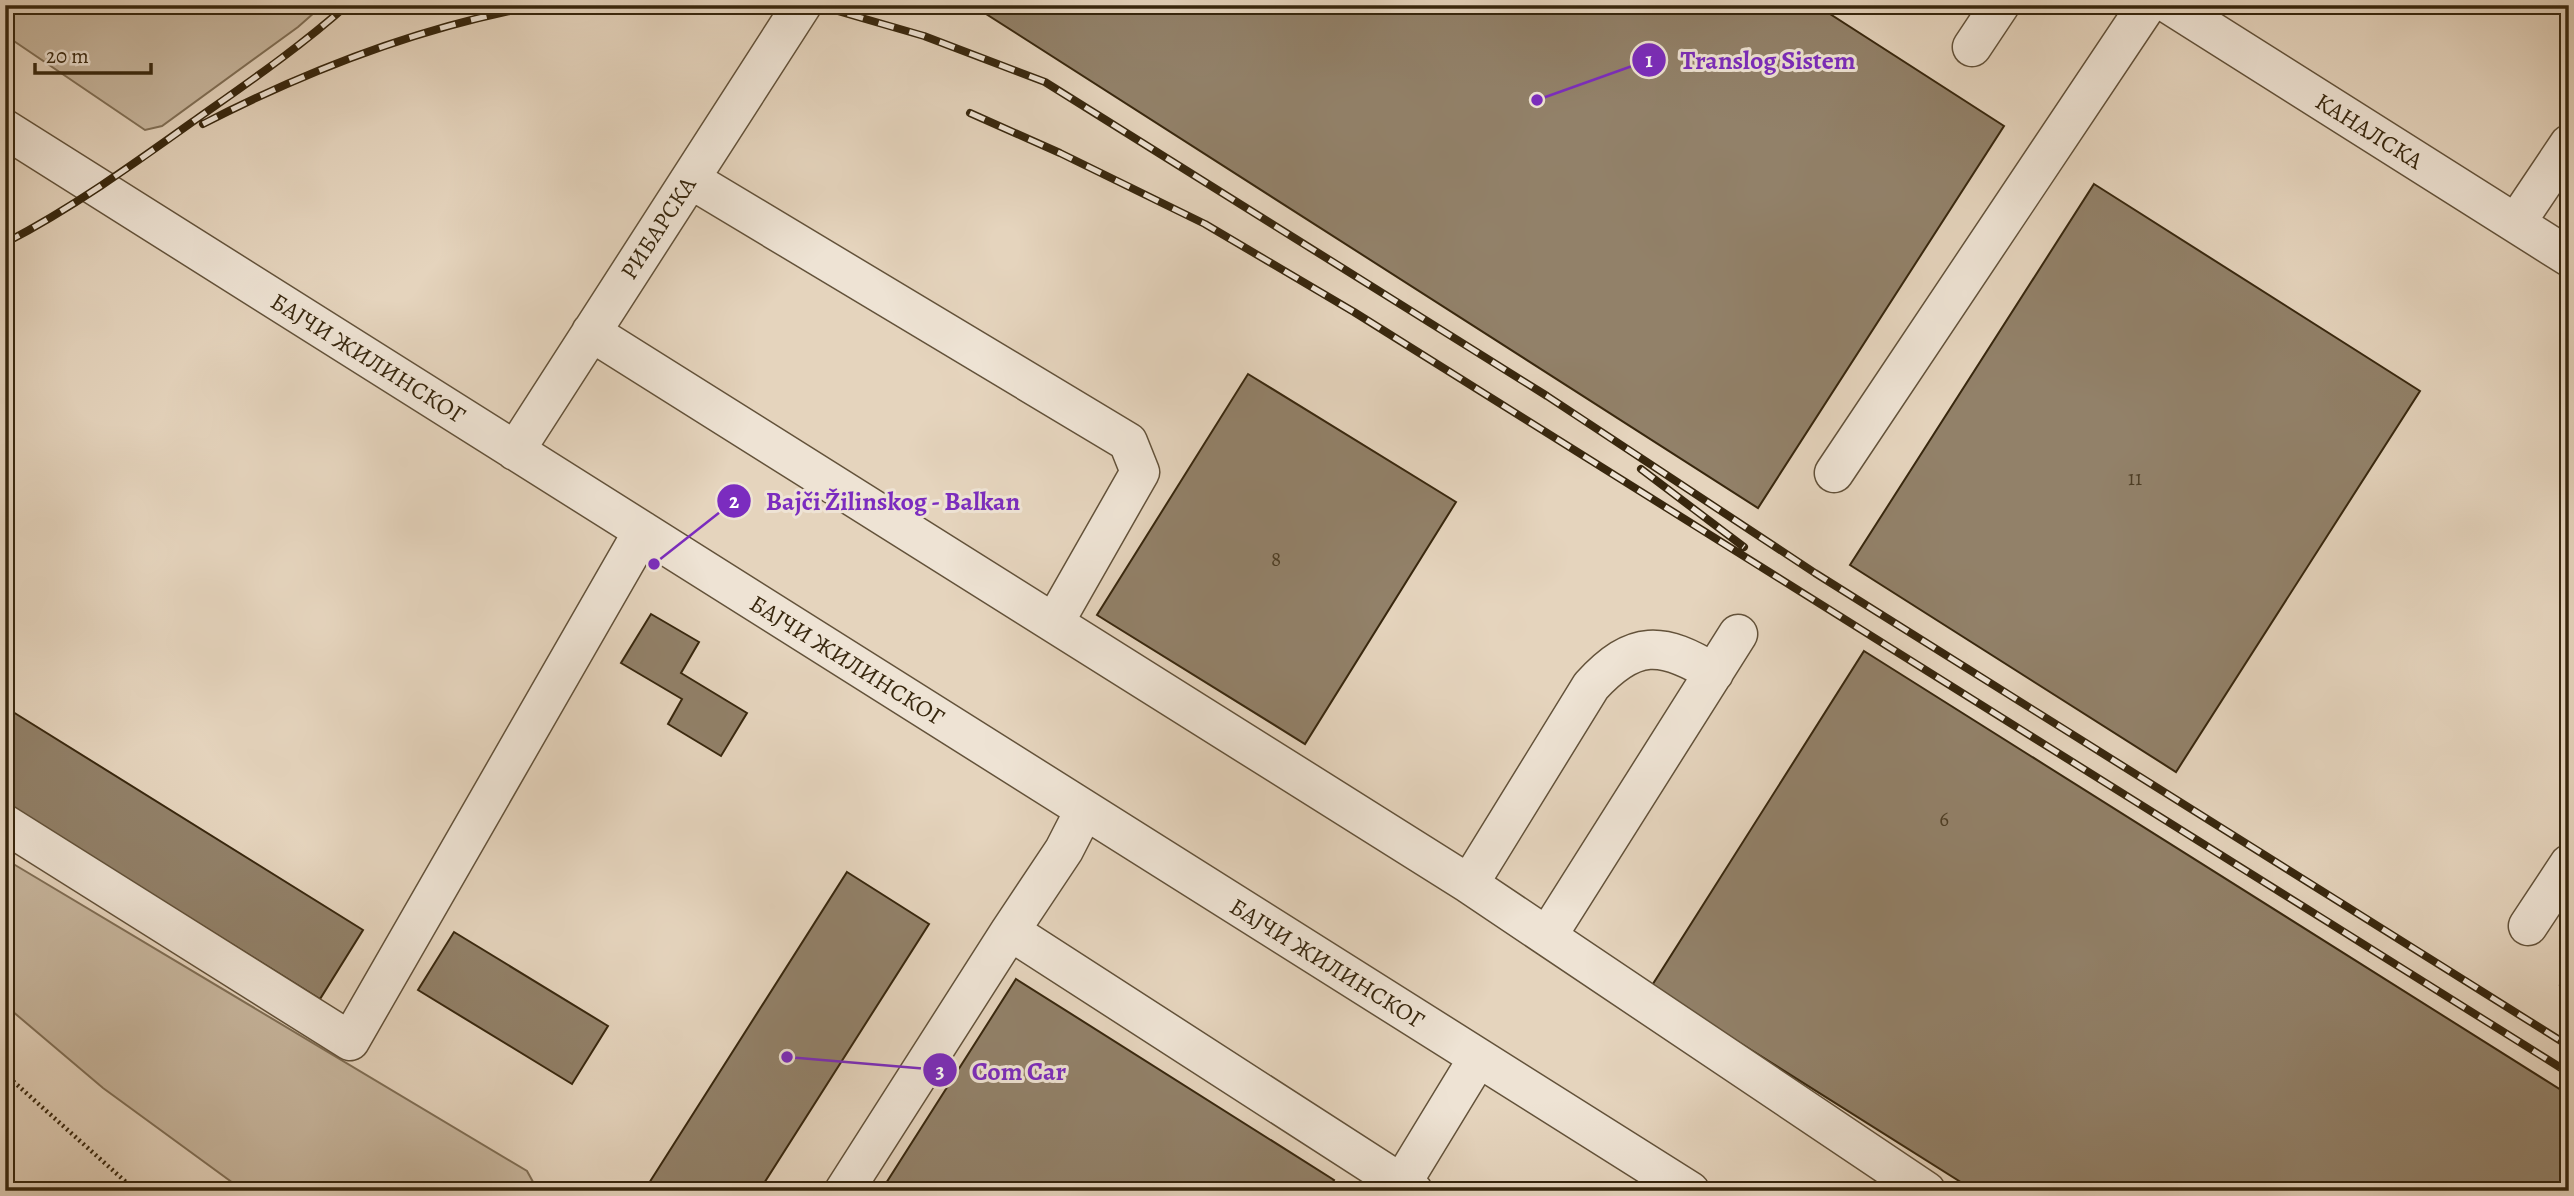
<svg xmlns="http://www.w3.org/2000/svg" width="2574" height="1196" font-family="Alegreya,serif">
  <style>
    .green { fill: #c8b79f; stroke: #806f56; stroke-width: 2 }
    .building { fill: #928169; stroke: #38270e; stroke-width: 2 }
    .lines { fill: none; stroke-linecap: round; stroke-linejoin: round }
    .minor-casing { stroke: #63523a; stroke-width: 41 }
    .path { stroke: #38270e; stroke-width: 4.5; stroke-dasharray: 2 3.5; stroke-linecap: butt }
    .minor { stroke: #eee3d4; stroke-width: 38 }
    .rail-casing { stroke: #38270e; stroke-width: 8 }
    .rail { stroke: #eee3d4; stroke-width: 5; stroke-dasharray: 16; stroke-linecap: butt }
    .labels { text-anchor: middle; stroke-width: 6; stroke-linejoin: round; paint-order: stroke }
    .number-label { font-size: 21px; fill: #4e3e25 }
    .street-label { font-size: 24px; fill: #38270e; stroke: #eee3d4 }
    .leader { fill: none; stroke: #7b2cbf; stroke-width: 2.5 }
    .callout-dot { fill: #7b2cbf; stroke: #eee3d4; stroke-width: 2.5 }
    .mark-label { font-size: 21px; text-anchor: middle; font-weight: bold; fill: #fff }
    .callout-label { font-size: 26px; text-anchor: middle; font-weight: bold; fill: #7b2cbf; stroke: #eee3d4; stroke-width: 6; stroke-linejoin: round; paint-order: stroke }
  </style>
  <rect width="100%" height="100%" fill="#e5d4bd"/>
  <filter id="stains"><feTurbulence type="fractalNoise" baseFrequency=".00286" numOctaves="4"/><feColorMatrix values="0 0 0 0 .2 0 0 0 0 .09 0 0 0 0 .02 0 0 0 .5 -.17"/></filter>
  <radialGradient id="worn" r=".72"><stop offset=".6" stop-color="#630" stop-opacity="0"/><stop offset="1" stop-color="#630" stop-opacity=".3"/></radialGradient>
  <path class="green" d="M 5,5 L 323,5 L 298,27 L 162,126 L 145,130 L 5,35 Z
    M 5,859 L 527,1171 L 538,1191 L 244,1191 L 103,1088 L 5,1005 Z"/>
  <path class="building" d="M 972,5 L 1816,5 L 2004,126 L 1758,508 Z
    M 2094,184 L 2420,391 L 2176,772 L 1850,565 Z
    M 1248,374 L 1456,502 L 1305,744 L 1097,615 Z
    M 651,614 L 699,642 L 681,673 L 747,713 L 721,756 L 668,724 L 682,699 L 621,663 Z
    M 1864,651 L 2569,1095 L 2569,1191 L 1975,1191 L 1651,987 Z
    M 5,707 L 363,930 L 320,999 L 5,803 Z
    M 847,872 L 929,924 L 759,1191 L 644,1191 Z
    M 454,932 L 608,1026 L 572,1084 L 418,990 Z
    M 2569,971 L 2569,991 L 2560,985 Z
    M 1016,979 L 1334,1180 L 1327,1191 L 881,1191 Z"/>
  <g class="lines">
    <g class="minor-casing">
      <path id="minor" d="M 2170,5 L 2569,257
        M 1972,47 L 2000,5
        M 5,129 L 1690,1191
        M 690,179 L 1128,442 L 1140,472 L 1054,623
        M 2516,223 L 2569,144
        M 591,332 L 1469,884 L 1926,1191
        M 515,451 L 802,5
        M 1834,473 L 2147,5
        M 5,824 L 350,1041 L 643,531
        M 1469,884 L 1591,686 C 1634,639 1662,641 1714,673
        M 2528,926 L 2569,864
        M 1010,931 L 1064,850 L 1084,811
        M 1548,935 L 1738,634
        M 844,1191 L 1010,931 L 1413,1191
        M 1397,1191 L 1478,1058"/>
    </g>
    <path class="path" d="M 5,1074 L 136,1191"/>
    <use href="#minor" class="minor"/>
    <g class="rail-casing">
      <path id="rail" d="M 817,5 L 924,36 L 1045,82 L 1547,396 L 1815,573 L 2569,1046
        M 970,113 L 1060,153 L 1205,224 L 1354,312 L 2569,1073
        M 203,124 C 308,70 423,26 540,5
        M 5,243 C 74,207 135,163 198,118 C 249,82 300,47 347,5
        M 1641,469 L 1744,547"/>
    </g>
    <use href="#rail" class="rail"/>
  </g>
  <g class="labels">
    <g class="number-label">
      <text x="2135" y="485">11</text>
      <text x="1276" y="566">8</text>
      <text x="1944" y="826">6</text>
    </g>
    <g class="street-label">
      <text transform="translate(2369 131) rotate(32)" y="8">КАНАЛСКА</text>
      <text transform="translate(658 228) rotate(-57)" y="8">РИБАРСКА</text>
      <text transform="translate(368 358) rotate(32)" y="8">БАЈЧИ ЖИЛИНСКОГ</text>
      <text transform="translate(847 660) rotate(32)" y="8">БАЈЧИ ЖИЛИНСКОГ</text>
      <text transform="translate(1327 963) rotate(32)" y="8">БАЈЧИ ЖИЛИНСКОГ</text>
    </g>
  </g>
  <path class="leader" d="M1537 100L1649 60M654 564L734 501M787 1057L940 1070"/>
  <g class="callout-dot">
    <circle cx="1537" cy="100" r="7"/>
    <circle cx="654" cy="564" r="7"/>
    <circle cx="787" cy="1057" r="7"/>
    <circle cx="1649" cy="60" r="18"/>
    <circle cx="734" cy="501" r="18"/>
    <circle cx="940" cy="1070" r="18"/>
  </g>
  <g class="mark-label">
    <text x="1649" y="67">1</text>
    <text x="734" y="508">2</text>
    <text x="940" y="1078">3</text>
  </g>
  <g class="callout-label">
    <text x="1768" y="69">Translog Sistem</text>
    <text x="893" y="510">Bajči Žilinskog - Balkan</text>
    <text x="1019" y="1080">Com Car</text>
  </g>
  <rect width="2574" height="1196" fill="none" stroke="#e5d4bd" stroke-width="28"/>
  <rect x="7" y="7" width="2560" height="1182" fill="none" stroke="#38270e" stroke-width="3.5"/>
  <rect x="14" y="14" width="2546" height="1168" fill="none" stroke="#38270e" stroke-width="2"/>
  <path d="M35 63v10h116v-10" fill="none" stroke="#38270e" stroke-width="3.5"/>
  <text x="46" y="63" font-size="21" fill="#38270e" stroke="#eee3d4" stroke-width="5" paint-order="stroke">20 m</text>
  <rect width="100%" height="100%" filter="url(#stains)"/>
  <rect width="100%" height="100%" fill="url(#worn)"/>
</svg>
